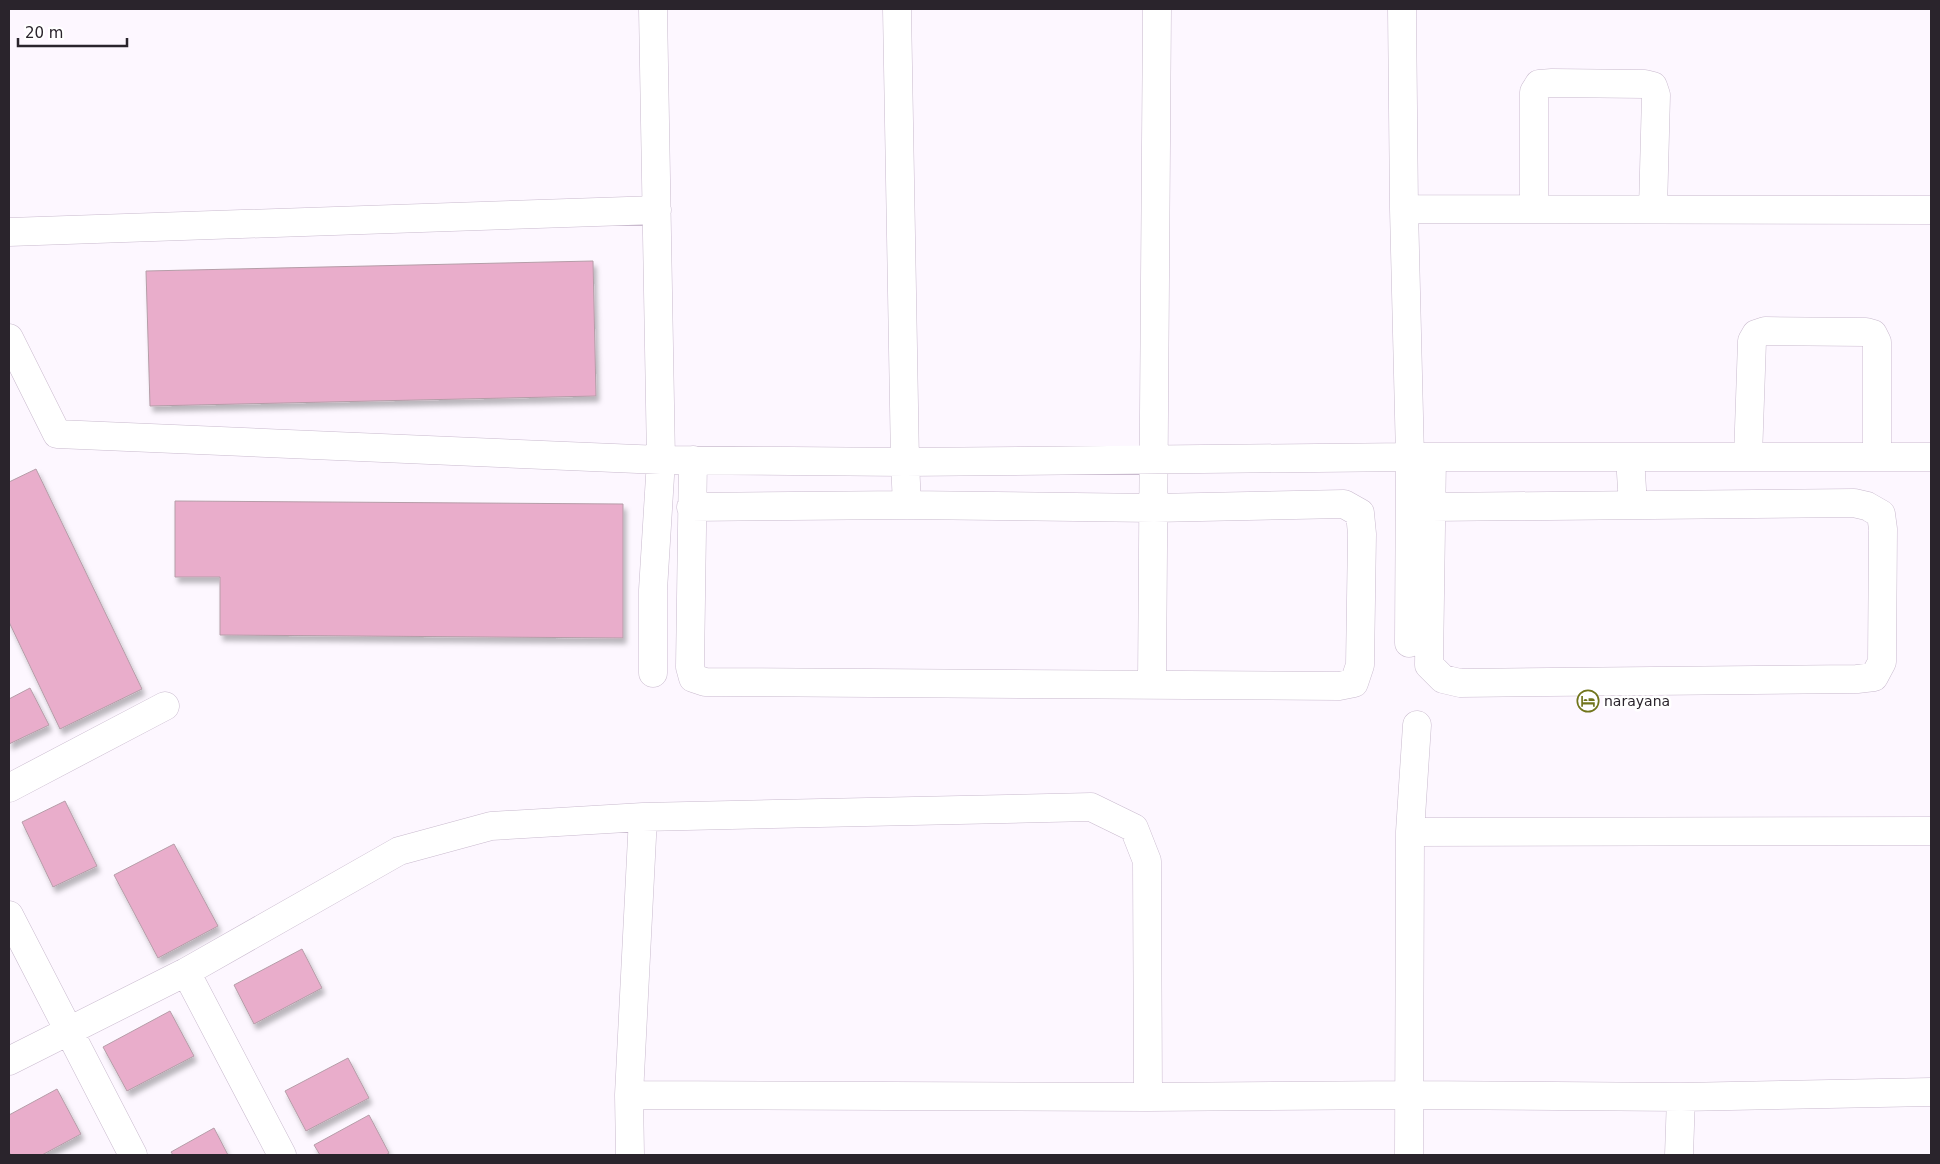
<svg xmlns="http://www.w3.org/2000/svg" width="1940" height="1164" font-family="'DejaVu Sans',sans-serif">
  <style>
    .building { fill: #e9adcb; stroke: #b59da8; filter: url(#shadow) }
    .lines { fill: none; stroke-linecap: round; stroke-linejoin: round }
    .minor-casing { stroke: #c9bace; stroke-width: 29 }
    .minor { stroke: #fff; stroke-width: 28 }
    .labels { text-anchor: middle; stroke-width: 5; stroke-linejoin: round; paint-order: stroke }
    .poi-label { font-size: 14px; fill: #2a242c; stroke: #fff; text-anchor: start }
  </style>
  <defs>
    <filter id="shadow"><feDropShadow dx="3" dy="5.5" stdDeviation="2.5" flood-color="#0004"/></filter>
  </defs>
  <rect width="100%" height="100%" fill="#fdf7ff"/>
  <path class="building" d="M 593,261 L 596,396 L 150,406 L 146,271 Z
    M 36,469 L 142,689 L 60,729 L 9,622 L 9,482 Z
    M 175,501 L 623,504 L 623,638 L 220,635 L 220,577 L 175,577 Z
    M 30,688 L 49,725 L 9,744 L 9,699 Z
    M 65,801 L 97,866 L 53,887 L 22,822 Z
    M 174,844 L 218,926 L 158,958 L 114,875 Z
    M 302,949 L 322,988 L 254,1024 L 234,985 Z
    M 170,1011 L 194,1056 L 127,1091 L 103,1047 Z
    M 348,1058 L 369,1098 L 306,1131 L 285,1091 Z
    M 57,1089 L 81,1134 L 42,1155 L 11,1155 L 9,1152 L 9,1115 Z
    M 369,1115 L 389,1153 L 386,1155 L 320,1155 L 314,1145 Z
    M 214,1128 L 228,1155 L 173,1155 L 171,1152 Z"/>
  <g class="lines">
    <g class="minor-casing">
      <path id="minor" d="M 897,9 L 905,462 L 907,505
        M 1402,9 L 1404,209 L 1410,457 L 1409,643
        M 1404,209 L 1931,210
        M 1534,209 L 1534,92 L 1539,84 L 1552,83 L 1645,84 L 1653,86 L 1656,95 L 1653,209
        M 9,232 L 657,210
        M 9,338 L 57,434 L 661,460 L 905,462 L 1410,457 L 1931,457
        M 1630,457 L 1633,505
        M 1748,457 L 1752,341 L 1756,334 L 1765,331 L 1866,332 L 1873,334 L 1877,342 L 1877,457
        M 691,507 L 907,505 L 1154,508 L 1344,504 L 1360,513 L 1362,534 L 1360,665 L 1354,683 L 1339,686 L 705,682 L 693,678 L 690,667 L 693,460
        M 1432,507 L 1854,503 L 1867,506 L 1881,514 L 1883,529 L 1882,662 L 1874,677 L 1857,679 L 1460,683 L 1443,679 L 1429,665 L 1432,457
        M 653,673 L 653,590 L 661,460 L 653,9
        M 1152,684 L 1157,9
        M 9,788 L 165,706
        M 1410,832 L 1931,831
        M 9,915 L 133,1155
        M 186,972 L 282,1155
        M 9,1061 L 186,972 L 399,851 L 491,826 L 643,817 L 1091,807 L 1134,828 L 1147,861 L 1148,1097
        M 629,1095 L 1148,1097 L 1409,1095 L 1681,1097 L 1931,1092
        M 630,1155 L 629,1095 L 643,817
        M 1409,1155 L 1410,832 L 1417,725
        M 1679,1155 L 1681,1097"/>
    </g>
    <use href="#minor" class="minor"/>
  </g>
  <defs>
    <g id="hotel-ring" transform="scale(1.125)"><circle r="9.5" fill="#fff" stroke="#71751c" stroke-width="1.5"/><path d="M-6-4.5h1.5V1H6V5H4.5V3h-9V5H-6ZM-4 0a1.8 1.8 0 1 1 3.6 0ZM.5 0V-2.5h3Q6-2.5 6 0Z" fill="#71751c"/></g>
  </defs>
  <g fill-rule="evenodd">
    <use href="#hotel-ring" x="1588" y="701"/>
  </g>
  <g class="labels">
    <g class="poi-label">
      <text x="1604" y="706">narayana</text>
    </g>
  </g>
  <rect width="1940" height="1164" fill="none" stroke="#2a242c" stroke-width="20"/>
  <path d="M18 38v8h109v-8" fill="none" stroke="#2a242c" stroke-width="2.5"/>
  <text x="25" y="38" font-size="15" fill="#2a242c" stroke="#ffffff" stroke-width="4" paint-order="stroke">20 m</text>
</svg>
